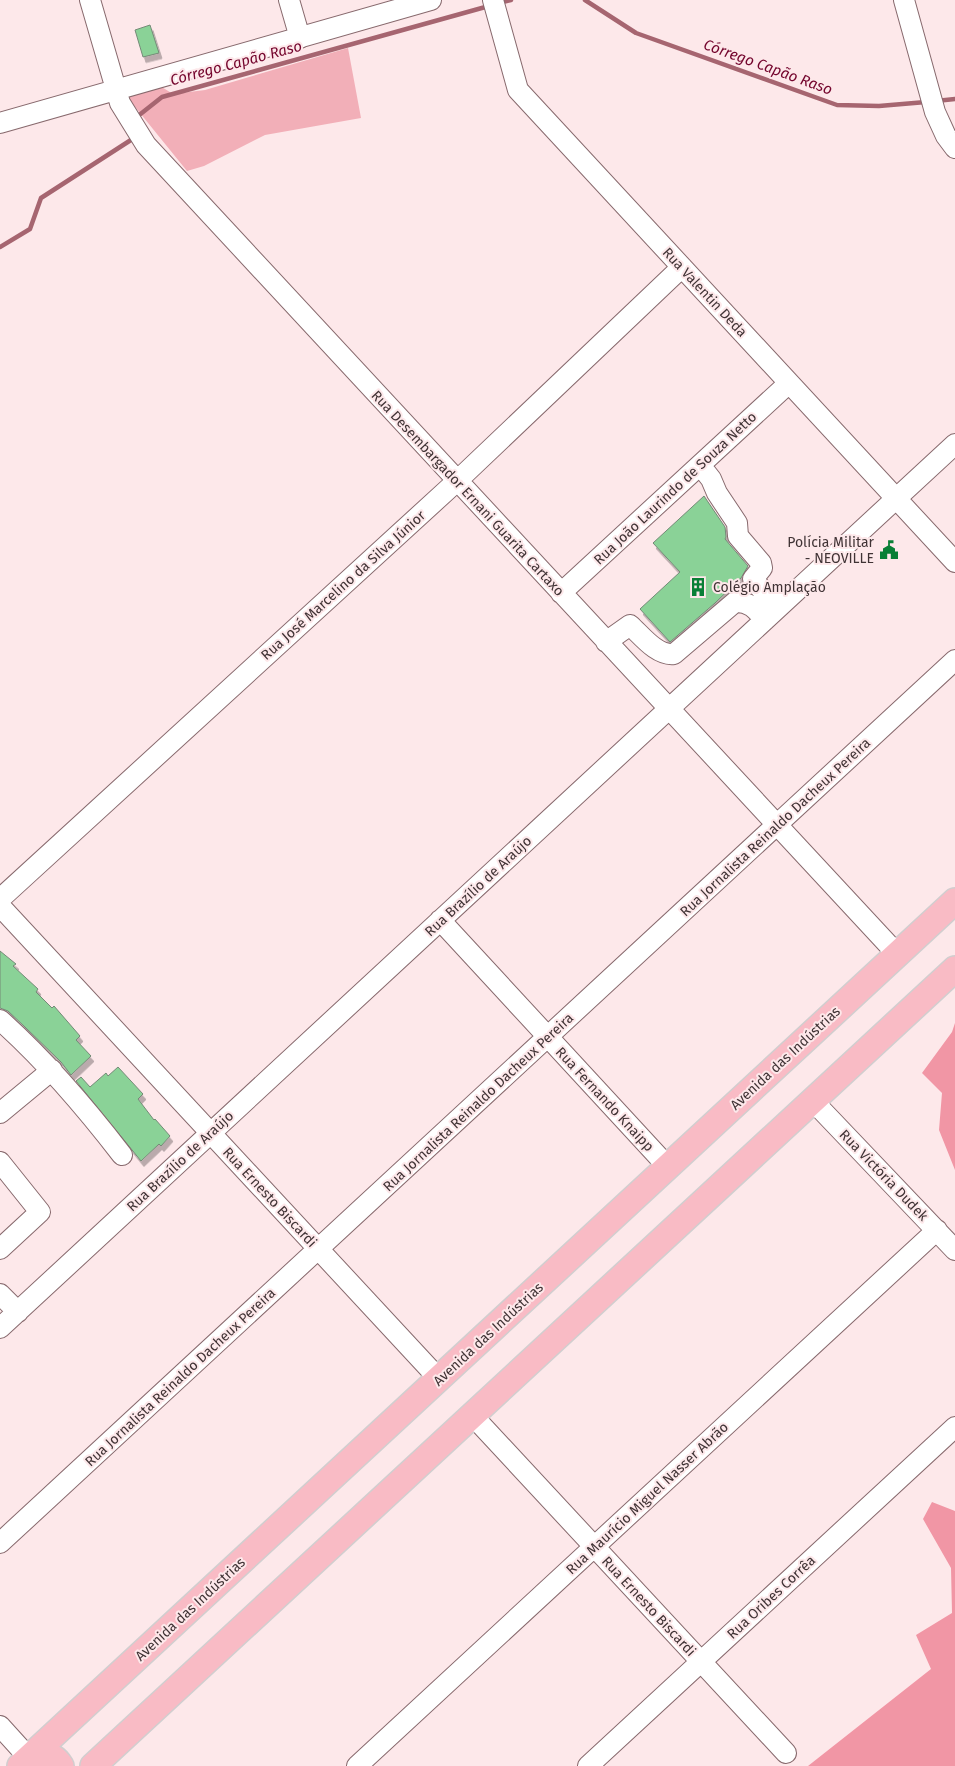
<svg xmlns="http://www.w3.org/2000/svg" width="955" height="1766" font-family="'Fira Sans',sans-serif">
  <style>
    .green { fill: #f2afb8 }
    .forest { fill: #f196a5 }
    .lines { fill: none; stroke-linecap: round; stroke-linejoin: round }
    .stream { stroke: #a66570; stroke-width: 4.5 }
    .building { fill: #8ad297; stroke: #748a77; filter: url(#shadow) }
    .minor-casing { stroke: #87696d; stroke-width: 22 }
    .major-casing { stroke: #d1cecf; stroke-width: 28 }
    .minor { stroke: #fff; stroke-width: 20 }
    .major { stroke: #f9bbc5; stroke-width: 25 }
    .labels { text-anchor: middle; stroke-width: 4; stroke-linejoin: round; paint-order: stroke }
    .street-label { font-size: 14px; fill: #403335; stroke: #fde8ea }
    .poi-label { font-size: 14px; fill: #403335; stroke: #fde8ea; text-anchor: end }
    .water-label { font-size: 15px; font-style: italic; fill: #74052d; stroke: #fde8ea }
  </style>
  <defs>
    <filter id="shadow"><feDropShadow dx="3" dy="5.5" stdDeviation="0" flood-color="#0004"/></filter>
  </defs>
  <rect width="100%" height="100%" fill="#fde8ea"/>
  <path class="green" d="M 348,48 L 361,118 L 265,135 L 204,166 L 187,171 L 127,97 L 152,81 L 173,94 L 205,90 Z"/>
  <path class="forest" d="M 955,1023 L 955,1170 L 939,1130 L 942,1093 L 922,1073 L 952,1032 Z
    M 932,1502 L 955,1511 L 955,1766 L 808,1766 L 931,1669 L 916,1635 L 952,1613 L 951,1568 L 923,1519 Z"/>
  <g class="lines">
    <path class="stream" d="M 585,0 L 636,33 L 837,105 L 879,106 L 926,102
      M 499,3 L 511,0
      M 936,101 L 955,99
      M 138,121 L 138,116 L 162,97 L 489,6
      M 0,247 L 30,229 L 41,198 L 134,138"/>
  </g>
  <path class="building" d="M 150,25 L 159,53 L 143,57 L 135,30 Z
    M 704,496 L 725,527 L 726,537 L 725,539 L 748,566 L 741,578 L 715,603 L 670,642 L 640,609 L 680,572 L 653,543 Z
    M 0,951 L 16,964 L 13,966 L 38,989 L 36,992 L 52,1008 L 54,1006 L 80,1036 L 76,1040 L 91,1056 L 71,1075 L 61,1062 L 25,1027 L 8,1011 L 0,1008 Z
    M 118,1067 L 143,1094 L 138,1099 L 154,1120 L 155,1119 L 170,1136 L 161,1146 L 159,1144 L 141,1161 L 76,1081 L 81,1077 L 90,1087 L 106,1073 L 108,1076 Z"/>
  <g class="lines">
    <g class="minor-casing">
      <path id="minor" d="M 90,0 L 120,103 L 146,145 L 897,954
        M 289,0 L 300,38
        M 493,0 L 518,90 L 955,562
        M 904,0 L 935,112 L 946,136 L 955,148
        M 0,123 L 431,0
        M 700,465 L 711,479 L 717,493 L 737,523 L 738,536 L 761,563 L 762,568 L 753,579 L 777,608
        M 561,593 L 789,383
        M 606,642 L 630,625 C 642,636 657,656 674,654 L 735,602 C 749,601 756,609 765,620
        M 0,899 L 457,481 L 682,267
        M 0,906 L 439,1379
        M 440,920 L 668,1167
        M 0,1020 C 46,1061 85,1107 122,1155
        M 813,1101 L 955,1250
        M 0,1113 L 52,1070
        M 0,1162 L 40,1212 L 0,1249
        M 0,1294 L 18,1312
        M 0,1328 L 955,444
        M 472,1415 L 786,1753
        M 0,1543 L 955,660
        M 0,1726 L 29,1758
        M 357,1766 L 937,1230
        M 588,1766 L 955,1427"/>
    </g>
    <g class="major-casing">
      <path id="major" d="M 29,1758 C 42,1753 53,1753 61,1766
        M 20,1766 L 955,901
        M 93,1766 L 955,969"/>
    </g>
    <use href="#minor" class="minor"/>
    <use href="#major" class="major"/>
  </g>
  <defs>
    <g id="civic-bare" transform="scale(1.5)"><path d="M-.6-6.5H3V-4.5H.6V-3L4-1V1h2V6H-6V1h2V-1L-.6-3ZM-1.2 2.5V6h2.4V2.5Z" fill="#097f36" stroke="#fde8ea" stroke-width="2.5" paint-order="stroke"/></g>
    <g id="building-bare" transform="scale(1.5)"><path d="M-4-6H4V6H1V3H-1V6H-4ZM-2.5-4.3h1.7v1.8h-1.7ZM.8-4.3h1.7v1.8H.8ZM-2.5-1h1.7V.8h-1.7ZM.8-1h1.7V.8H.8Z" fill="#097f36" stroke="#fde8ea" stroke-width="2.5" paint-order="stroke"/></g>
  </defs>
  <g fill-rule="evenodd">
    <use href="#civic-bare" x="889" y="550"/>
    <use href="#building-bare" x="698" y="587"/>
  </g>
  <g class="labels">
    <g class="street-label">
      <text transform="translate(705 292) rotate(47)" y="5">Rua Valentin Deda</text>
      <text transform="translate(675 488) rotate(-43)" y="5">Rua João Laurindo de Souza Netto</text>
      <text transform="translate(468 493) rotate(47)" y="5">Rua Desembargador Ernani Guarita Cartaxo</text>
      <text transform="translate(343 585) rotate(-42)" y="5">Rua José Marcelino da Silva Júnior</text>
      <text transform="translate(775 827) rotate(-43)" y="5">Rua Jornalista Reinaldo Dacheux Pereira</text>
      <text transform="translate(478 886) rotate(-43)" y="5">Rua Brazílio de Araújo</text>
      <text transform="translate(785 1058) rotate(-43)" y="5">Avenida das Indústrias</text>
      <text transform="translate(605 1099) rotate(47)" y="5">Rua Fernando Knaipp</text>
      <text transform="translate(478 1102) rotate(-43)" y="5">Rua Jornalista Reinaldo Dacheux Pereira</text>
      <text transform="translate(180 1161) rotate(-43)" y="5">Rua Brazílio de Araújo</text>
      <text transform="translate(884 1175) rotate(46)" y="5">Rua Victória Dudek</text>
      <text transform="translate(270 1197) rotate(47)" y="5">Rua Ernesto Biscardi</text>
      <text transform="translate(488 1334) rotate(-43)" y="5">Avenida das Indústrias</text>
      <text transform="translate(180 1377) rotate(-43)" y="5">Rua Jornalista Reinaldo Dacheux Pereira</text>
      <text transform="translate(647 1498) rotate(-43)" y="5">Rua Maurício Miguel Nasser Abrão</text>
      <text transform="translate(771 1597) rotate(-43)" y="5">Rua Oribes Corrêa</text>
      <text transform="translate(649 1606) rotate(47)" y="5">Rua Ernesto Biscardi</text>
      <text transform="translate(190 1609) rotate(-43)" y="5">Avenida das Indústrias</text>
    </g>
    <g class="poi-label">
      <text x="874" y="547">Polícia Militar<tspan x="874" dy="16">- NEOVILLE</tspan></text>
      <text x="713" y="592" text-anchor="start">Colégio Amplação</text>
    </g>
    <g class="water-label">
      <text transform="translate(236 63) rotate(-15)" y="5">Córrego Capão Raso</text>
      <text transform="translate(768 67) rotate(20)" y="5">Córrego Capão Raso</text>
    </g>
  </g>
</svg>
